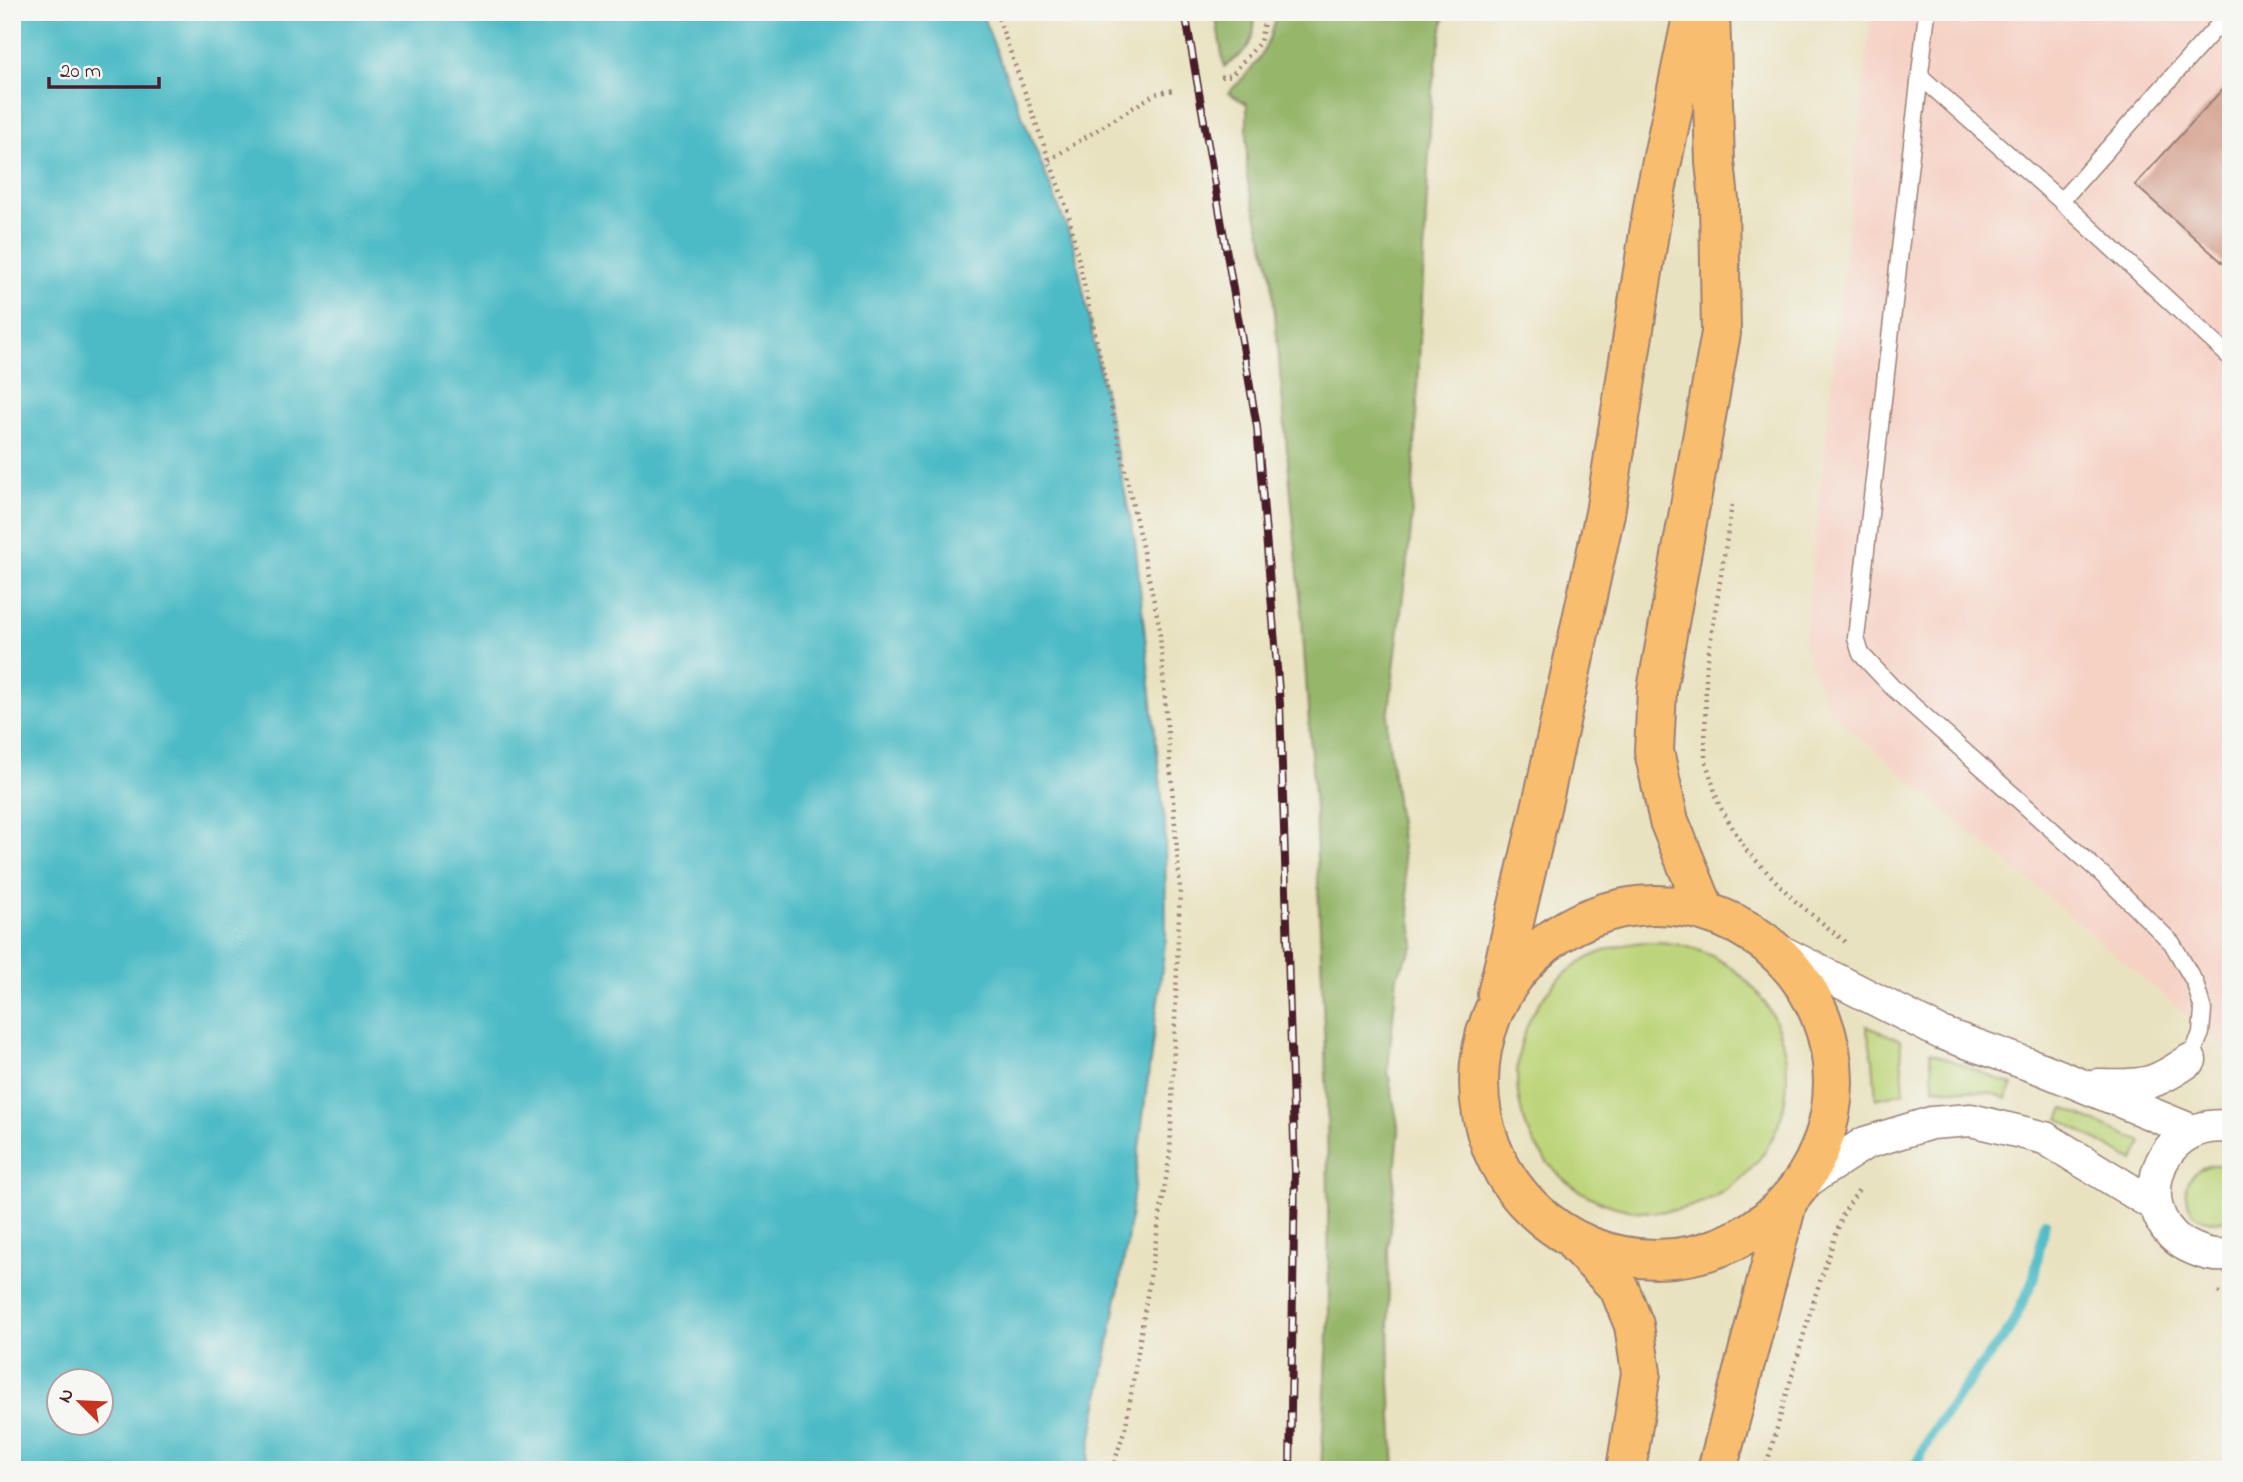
<svg xmlns="http://www.w3.org/2000/svg" width="2243" height="1482" font-family="'Indie Flower',sans-serif">
  <style>
    .built { fill: #f6d2c5 }
    .green { fill: #bdd57a; stroke: #847a52; stroke-width: 2 }
    .forest { fill: #96b66a; stroke: #706a4a; stroke-width: 2 }
    .water { fill: #4dbbc6; stroke: #4c6d78; stroke-width: 2; fill-rule: evenodd }
    .lines { fill: none; stroke-linecap: round; stroke-linejoin: round }
    .stream { stroke: #4dbbc6; stroke-width: 10 }
    .building { fill: #d09884 }
    .lane-casing { stroke: #9a8076; stroke-width: 19 }
    .street-casing { stroke: #9a8076; stroke-width: 35 }
    .highway-casing { stroke: #9a8076; stroke-width: 42 }
    .path { stroke: #9a8076; stroke-width: 4.5; stroke-dasharray: 2 5; stroke-linecap: butt }
    .lane { stroke: #fff; stroke-width: 16 }
    .street { stroke: #fff; stroke-width: 32 }
    .highway { stroke: #f9be6d; stroke-width: 38 }
    .rail-casing { stroke: #4a1f2b; stroke-width: 8 }
    .rail { stroke: #f6f6f2; stroke-width: 5; stroke-dasharray: 16; stroke-linecap: butt }
  </style>
  <rect width="100%" height="100%" fill="#f6f6f2"/>
  <filter id="ink" filterUnits="userSpaceOnUse"><feTurbulence type="fractalNoise" baseFrequency=".0143" numOctaves="2"/><feDisplacementMap in="SourceGraphic" scale="14" xChannelSelector="R" yChannelSelector="G"/><feConvolveMatrix kernelMatrix="1 2 1 2 8 2 1 2 1" color-interpolation-filters="sRGB"/></filter>
  <filter id="wash" filterUnits="userSpaceOnUse"><feTurbulence type="fractalNoise" baseFrequency=".00686" numOctaves="4" result="noise"/><feDisplacementMap in="SourceGraphic" scale="28" xChannelSelector="R" yChannelSelector="G"/><feGaussianBlur stdDeviation="1.57" result="paint"/><feColorMatrix in="noise" values="0 0 0 0 0 0 0 0 0 0 0 0 0 0 0 0 0 1.4 0 .05"/><feComposite in="paint" operator="in"/></filter>
  <g filter="url(#wash)">
    <rect width="100%" height="100%" fill="#e9e2c0"/>
    <path class="built" d="M 1871,12 L 2231,12 L 2231,1053 L 1829,711 L 1804,645 Z"/>
    <path class="green" d="M1517 1077a135 135 0 1 1 270 0a135 135 0 1 1-270 0Z
      M 1866,1026 L 1900,1040 L 1904,1092 L 1876,1099 L 1873,1060 Z
      M 1930,1052 L 2013,1085 L 2006,1098 L 1986,1092 L 1934,1088 Z
      M 2064,1108 L 2142,1142 L 2134,1161 L 2059,1119 Z
      M 2211,1165 L 2220,1165 L 2231,1170 L 2231,1216 C 2189,1239 2165,1176 2211,1165 Z"/>
    <path class="forest" d="M 1215,12 L 1255,12 C 1255,43 1249,50 1224,67 Z
      M 1277,12 L 1445,12 L 1432,89 L 1411,530 L 1387,727 L 1414,945 L 1397,976 L 1388,1071 L 1399,1131 L 1388,1249 L 1390,1381 L 1395,1470 L 1321,1470 L 1329,1316 L 1327,1099 L 1315,810 L 1301,606 L 1271,271 L 1247,179 L 1247,104 L 1228,93 C 1259,62 1266,55 1277,12 Z"/>
    <path class="water" d="M 12,12 L 981,12 L 1074,246 L 1135,541 L 1165,826 L 1166,937 L 1127,1242 L 1086,1470 L 12,1470 ZM 60,1380 L 102,1380 L 102,1422 L 60,1422 Z"/>
    <g class="lines">
      <path class="stream" d="M 1913,1470 L 1933,1431 L 1979,1368 L 2009,1331 L 2033,1281 L 2045,1222"/>
    </g>
    <g id="blocks">
      <path class="building" d="M 2231,80 L 2231,270 L 2135,185 Z"/>
    </g>
  </g>
  <g filter="url(#ink)">
    <use href="#blocks" fill-opacity="0" stroke="#9a8076" stroke-width="2"/>
    <g class="lines">
      <g class="lane-casing">
        <path id="lane" d="M 1927,12 L 1856,638 L 1861,654 L 1892,687 L 2105,877 L 2172,943 L 2195,983 L 2203,1010 L 2201,1033 L 2190,1060
          M 2230,12 L 2061,201 L 2231,358
          M 1920,76 L 2061,201"/>
      </g>
      <g class="street-casing">
        <path id="street" d="M 1776,949 L 1941,1033 L 2042,1069 L 2193,1131
          M 2099,1085 C 2143,1086 2153,1086 2190,1060
          M 2231,1127 C 2152,1116 2126,1222 2194,1249 C 2205,1254 2219,1257 2231,1254
          M 1804,1183 L 1865,1143 L 1931,1123 L 1971,1120 L 2045,1138 L 2156,1206"/>
      </g>
      <g class="highway-casing">
        <path id="highway" d="M1479 1082a177 177 0 1 1 354 0a177 177 0 1 1-354 0Z
          M 1705,910 L 1669,821 L 1654,751 L 1657,690 L 1721,333 L 1719,200 L 1715,162 L 1710,12
          M 1497,994 L 1545,791 L 1605,513 L 1655,195 L 1693,12
          M 1577,1245 L 1619,1288 L 1634,1325 L 1641,1373 L 1626,1470
          M 1717,1470 L 1788,1200"/>
      </g>
      <path class="path" d="M 996,12 L 1068,212 L 1159,624 L 1180,888 L 1170,1154 L 1126,1425 L 1112,1470
        M 1221,77 L 1232,75 L 1260,42 L 1266,12
        M 1049,160 L 1155,94 L 1173,90
        M 1732,505 L 1706,670 L 1705,759 L 1719,805 L 1746,850 L 1794,900 L 1848,944
        M 2218,1292 L 2231,1298
        M 1765,1470 L 1814,1299 L 1843,1214 L 1859,1189"/>
      <use href="#lane" class="lane"/>
      <use href="#street" class="street"/>
      <use href="#highway" class="highway"/>
      <g class="rail-casing">
        <path id="rail" d="M 1185,12 L 1257,427 L 1280,704 L 1295,1171 L 1290,1470"/>
      </g>
      <use href="#rail" class="rail"/>
    </g>
  </g>
  <rect width="2243" height="1482" fill="none" stroke="#f6f6f2" stroke-width="42"/>
  <g transform="translate(80 1402) rotate(294)"><circle r="33" fill="#f6f6f2" stroke="#b1a0a2" stroke-width="2"/>
  <path d="M0-5L12 26L0 18L-12 26Z" fill="#c8321e"/>
  <text y="-10" font-size="19" font-weight="bold" text-anchor="middle" fill="#4a1f2b">N</text>
  </g>
  <path d="M49 77v10h110v-10" fill="none" stroke="#4a1f2b" stroke-width="3.5"/>
  <text x="60" y="77" font-size="21" fill="#4a1f2b" stroke="#f6f6f2" stroke-width="5" paint-order="stroke">20 m</text>
</svg>
